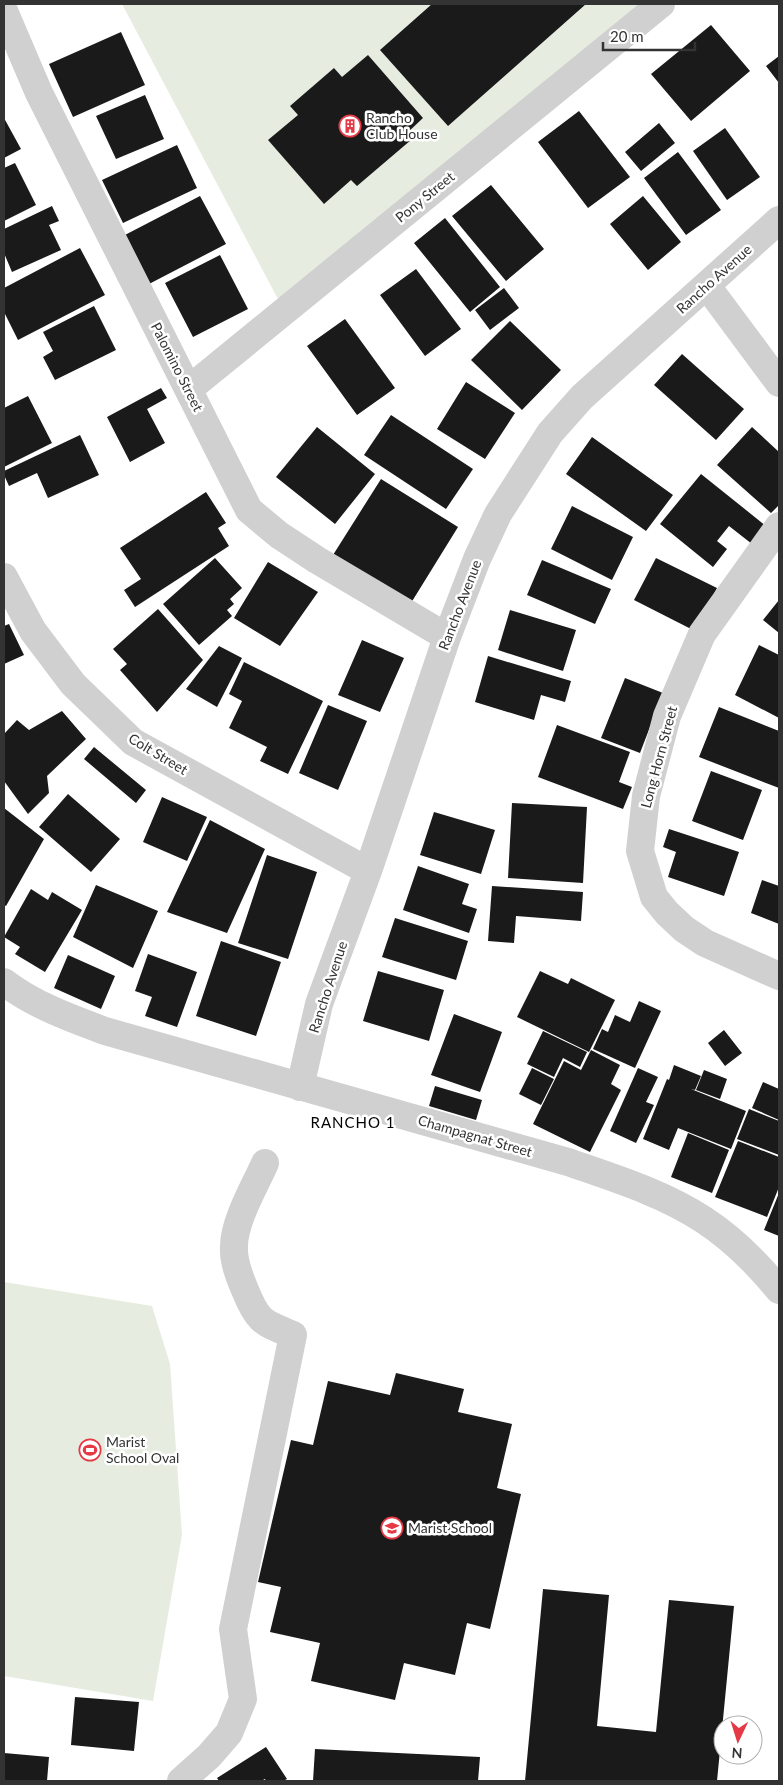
<svg xmlns="http://www.w3.org/2000/svg" width="783" height="1785" font-family="Lato,sans-serif">
  <style>
    .green { fill: #e6ecdf }
    .building { fill: #1a1a1a }
    .lines { fill: none; stroke-linecap: round; stroke-linejoin: round }
    .minor { stroke: #d0d0d0; stroke-width: 28 }
    .labels { text-anchor: middle; stroke-width: 5; stroke-linejoin: round; paint-order: stroke }
    .poi-label { font-size: 14px; fill: #333; stroke: #fff; text-anchor: start }
    .street-label { font-size: 14px; fill: #333; stroke: #fff }
    .neighbourhood-label { font-size: 15px; letter-spacing: 1px; fill: #000; stroke: #fff }
  </style>
  <rect width="100%" height="100%" fill="#fff"/>
  <path class="green" d="M 122,4 L 643,4 L 279,301 Z
    M 4,1282 L 152,1306 L 170,1364 L 182,1535 L 153,1701 L 4,1676 Z"/>
  <path class="building" d="M 432,4 L 586,4 L 448,126 L 380,50 Z
    M 711,25 L 750,71 L 691,121 L 651,74 Z
    M 121,32 L 145,85 L 73,117 L 49,64 Z
    M 368,55 L 423,118 L 406,134 L 411,140 L 357,186 L 351,180 L 324,204 L 268,140 L 298,115 L 290,106 L 334,68 L 342,77 Z
    M 779,56 L 779,83 L 766,66 Z
    M 145,95 L 164,139 L 116,159 L 96,116 Z
    M 579,111 L 630,177 L 588,208 L 538,142 Z
    M 4,118 L 21,149 L 4,158 Z
    M 659,123 L 675,143 L 641,171 L 625,152 Z
    M 725,128 L 760,177 L 727,200 L 693,151 Z
    M 177,145 L 197,188 L 123,223 L 102,180 Z
    M 678,152 L 721,210 L 686,235 L 644,178 Z
    M 15,163 L 36,205 L 4,221 L 4,168 Z
    M 491,185 L 544,249 L 506,281 L 452,216 Z
    M 200,196 L 226,244 L 149,284 L 123,236 Z
    M 643,196 L 681,242 L 648,270 L 610,224 Z
    M 52,206 L 59,221 L 49,225 L 61,250 L 12,272 L 4,253 L 4,229 Z
    M 445,218 L 500,287 L 470,312 L 414,243 Z
    M 80,248 L 105,295 L 18,340 L 4,312 L 4,288 Z
    M 220,255 L 248,309 L 193,337 L 165,283 Z
    M 416,269 L 461,329 L 425,356 L 380,295 Z
    M 504,288 L 519,308 L 490,330 L 475,310 Z
    M 94,306 L 116,350 L 55,380 L 43,357 L 53,351 L 43,332 Z
    M 345,319 L 395,388 L 357,415 L 307,346 Z
    M 510,321 L 561,370 L 522,410 L 471,360 Z
    M 682,354 L 744,409 L 716,440 L 654,385 Z
    M 466,382 L 515,413 L 485,459 L 437,429 Z
    M 161,388 L 167,398 L 147,409 L 165,443 L 130,462 L 107,417 Z
    M 28,396 L 52,443 L 4,467 L 4,408 Z
    M 391,415 L 473,469 L 446,509 L 364,455 Z
    M 317,427 L 375,474 L 335,524 L 276,477 Z
    M 752,427 L 779,452 L 779,505 L 771,513 L 717,465 Z
    M 80,435 L 99,475 L 48,498 L 37,473 L 9,486 L 4,475 L 4,471 Z
    M 592,437 L 673,495 L 646,531 L 566,474 Z
    M 701,474 L 766,526 L 752,544 L 729,526 L 717,541 L 727,549 L 713,567 L 660,524 Z
    M 381,479 L 458,527 L 411,603 L 333,555 Z
    M 206,492 L 226,523 L 218,528 L 229,546 L 135,607 L 124,590 L 141,579 L 120,548 Z
    M 572,506 L 633,537 L 612,580 L 551,549 Z
    M 215,558 L 242,588 L 230,599 L 234,604 L 227,610 L 232,616 L 199,645 L 163,604 Z
    M 656,558 L 717,588 L 695,631 L 634,600 Z
    M 542,560 L 611,589 L 595,624 L 527,595 Z
    M 268,562 L 318,592 L 280,646 L 234,618 Z
    M 779,600 L 779,633 L 763,620 Z
    M 158,609 L 203,660 L 157,712 L 120,670 L 127,664 L 113,649 Z
    M 510,610 L 576,630 L 563,671 L 498,650 Z
    M 9,624 L 24,655 L 4,664 L 4,626 Z
    M 362,640 L 404,658 L 380,712 L 338,695 Z
    M 759,645 L 779,655 L 779,718 L 735,695 Z
    M 219,646 L 242,658 L 217,707 L 186,689 Z
    M 488,656 L 571,681 L 565,702 L 541,695 L 534,720 L 475,702 Z
    M 244,662 L 323,701 L 288,774 L 260,761 L 267,747 L 229,728 L 242,701 L 229,694 Z
    M 625,678 L 663,693 L 640,753 L 601,738 Z
    M 328,705 L 367,721 L 338,790 L 299,773 Z
    M 719,707 L 779,731 L 779,788 L 699,757 Z
    M 62,711 L 86,739 L 47,776 L 49,793 L 28,814 L 4,781 L 4,734 L 17,720 L 29,730 Z
    M 557,725 L 630,752 L 619,782 L 632,787 L 623,809 L 538,777 Z
    M 94,747 L 146,790 L 136,803 L 84,759 Z
    M 711,771 L 762,790 L 743,840 L 692,821 Z
    M 68,794 L 120,839 L 91,872 L 39,827 Z
    M 162,797 L 207,817 L 187,861 L 143,842 Z
    M 512,803 L 587,807 L 583,883 L 508,878 Z
    M 4,808 L 44,839 L 6,906 L 4,905 Z
    M 434,812 L 495,830 L 481,874 L 420,855 Z
    M 210,820 L 265,849 L 227,933 L 167,912 Z
    M 669,829 L 739,852 L 724,896 L 668,877 L 676,852 L 663,847 Z
    M 267,855 L 317,872 L 288,959 L 238,943 Z
    M 418,866 L 469,884 L 462,904 L 477,909 L 469,933 L 403,910 Z
    M 762,880 L 779,886 L 779,924 L 751,913 Z
    M 96,885 L 158,911 L 133,968 L 73,937 Z
    M 492,886 L 583,892 L 581,921 L 516,916 L 514,943 L 488,941 Z
    M 31,889 L 48,900 L 52,892 L 82,910 L 45,972 L 15,954 L 20,947 L 4,937 Z
    M 395,918 L 468,941 L 456,980 L 382,957 Z
    M 221,941 L 281,962 L 256,1036 L 196,1016 Z
    M 148,954 L 197,972 L 177,1027 L 145,1016 L 152,997 L 135,991 Z
    M 68,955 L 115,976 L 101,1009 L 54,988 Z
    M 378,971 L 444,990 L 429,1041 L 363,1021 Z
    M 540,971 L 568,984 L 571,978 L 615,1000 L 589,1052 L 517,1017 Z
    M 639,1001 L 661,1011 L 635,1068 L 593,1049 L 602,1029 L 608,1032 L 615,1015 L 630,1022 Z
    M 454,1014 L 502,1032 L 480,1092 L 431,1075 Z
    M 724,1030 L 742,1053 L 725,1066 L 708,1043 Z
    M 543,1031 L 587,1052 L 580,1067 L 563,1058 L 554,1077 L 527,1064 Z
    M 591,1050 L 620,1065 L 611,1084 L 621,1090 L 590,1152 L 533,1124 L 564,1061 L 581,1070 Z
    M 674,1065 L 701,1076 L 695,1090 L 691,1089 L 746,1111 L 731,1149 L 678,1128 L 669,1150 L 643,1139 L 667,1079 L 669,1080 Z
    M 532,1068 L 554,1079 L 541,1105 L 519,1094 Z
    M 638,1068 L 658,1077 L 646,1102 L 654,1105 L 636,1143 L 610,1131 Z
    M 704,1070 L 727,1079 L 720,1099 L 696,1090 Z
    M 763,1082 L 779,1089 L 779,1120 L 752,1108 Z
    M 435,1086 L 482,1100 L 476,1120 L 429,1106 Z
    M 749,1109 L 779,1121 L 779,1155 L 737,1139 Z
    M 688,1133 L 729,1150 L 712,1193 L 671,1177 Z
    M 738,1141 L 779,1157 L 779,1187 L 767,1217 L 715,1197 Z
    M 779,1193 L 779,1236 L 764,1230 Z
    M 396,1373 L 464,1389 L 458,1412 L 512,1424 L 497,1488 L 521,1494 L 490,1629 L 467,1623 L 455,1675 L 404,1663 L 395,1700 L 311,1681 L 320,1643 L 270,1632 L 281,1587 L 258,1582 L 291,1440 L 313,1445 L 328,1381 L 390,1395 Z
    M 543,1589 L 609,1595 L 597,1726 L 656,1732 L 669,1600 L 734,1606 L 717,1781 L 525,1781 Z
    M 75,1697 L 139,1702 L 134,1751 L 71,1745 Z
    M 266,1747 L 287,1779 L 283,1781 L 266,1781 L 265,1779 L 261,1781 L 219,1781 L 217,1778 Z
    M 315,1749 L 480,1757 L 478,1781 L 313,1781 Z
    M 4,1753 L 49,1757 L 47,1781 L 4,1781 Z"/>
  <g class="lines">
    <path class="minor" d="M 4,11 L 39,93 L 249,510 L 279,535 L 317,560 L 447,637
      M 707,286 L 779,383
      M 189,389 L 661,4
      M 779,526 L 702,634 L 667,716 L 646,796 L 640,851 L 654,897 L 667,913 L 684,929 L 705,943 L 779,976
      M 4,577 L 33,631 L 73,684 L 133,742 L 368,871
      M 4,982 C 34,1005 70,1018 105,1031 L 568,1162 C 614,1178 663,1193 704,1220 C 733,1239 757,1263 779,1290
      M 300,1087 L 319,1004 L 368,871 L 447,637 L 477,559 L 498,514 L 550,433 L 582,397 L 779,220
      M 181,1781 L 209,1756 L 229,1733 L 243,1699 L 233,1629 L 293,1335 C 262,1322 258,1322 245,1290 C 239,1276 233,1261 234,1246 C 234,1221 255,1186 265,1163"/>
  </g>
  <defs>
    <g id="building-ring" transform="scale(1.125)"><circle r="9.5" fill="#fff" stroke="#e63946" stroke-width="1.5"/><path d="M-4-6H4V6H1V3H-1V6H-4ZM-2.5-4.3h1.7v1.8h-1.7ZM.8-4.3h1.7v1.8H.8ZM-2.5-1h1.7V.8h-1.7ZM.8-1h1.7V.8H.8Z" fill="#e63946"/></g>
    <g id="stadium-ring" transform="scale(1.125)"><circle r="9.5" fill="#fff" stroke="#e63946" stroke-width="1.5"/><path d="M0-5a6.5 5 0 1 0 0 10a6.5 5 0 1 0 0-10ZM-3.5-1.8h7v3.6h-7Z" fill="#e63946"/></g>
    <g id="school-ring" transform="scale(1.125)"><circle r="9.5" fill="#fff" stroke="#e63946" stroke-width="1.5"/><path d="M0-5L7-2L0 1L-7-2ZM-4 1L0 2.5L4 1V4Q0 6-4 4Z" fill="#e63946"/></g>
  </defs>
  <g fill-rule="evenodd">
    <use href="#building-ring" x="350" y="126"/>
    <use href="#stadium-ring" x="90" y="1450"/>
    <use href="#school-ring" x="392" y="1528"/>
  </g>
  <g class="labels">
    <g class="poi-label">
      <text x="366" y="123">Rancho<tspan x="366" dy="16">Club House</tspan></text>
      <text x="106" y="1447">Marist<tspan x="106" dy="16">School Oval</tspan></text>
      <text x="408" y="1533">Marist School</text>
    </g>
    <g class="street-label">
      <text transform="translate(425 197) rotate(-39)" y="5">Pony Street</text>
      <text transform="translate(714 279) rotate(-42)" y="5">Rancho Avenue</text>
      <text transform="translate(177 367) rotate(63)" y="5">Palomino Street</text>
      <text transform="translate(460 605) rotate(-69)" y="5">Rancho Avenue</text>
      <text transform="translate(158 754) rotate(31)" y="5">Colt Street</text>
      <text transform="translate(659 757) rotate(-75)" y="5">Long Horn Street</text>
      <text transform="translate(328 987) rotate(-72)" y="5">Rancho Avenue</text>
      <text transform="translate(475 1136) rotate(16)" y="5">Champagnat Street</text>
    </g>
    <g class="neighbourhood-label">
      <text x="353" y="1128">RANCHO 1</text>
    </g>
  </g>
  <rect width="783" height="1785" fill="none" stroke="#333333" stroke-width="10"/>
  <g transform="translate(738 1740) rotate(184)"><circle r="24" fill="#ffffff" stroke="#adadad"/>
  <path d="M0-4L9 19L0 12L-9 19Z" fill="#e63946"/>
  <text y="-8" font-size="14" font-weight="bold" text-anchor="middle" fill="#333333">N</text>
  </g>
  <path d="M603 42v8h92v-8" fill="none" stroke="#333333" stroke-width="2.5"/>
  <text x="610" y="42" font-size="15" fill="#333333" stroke="#ffffff" stroke-width="4" paint-order="stroke">20 m</text>
</svg>
